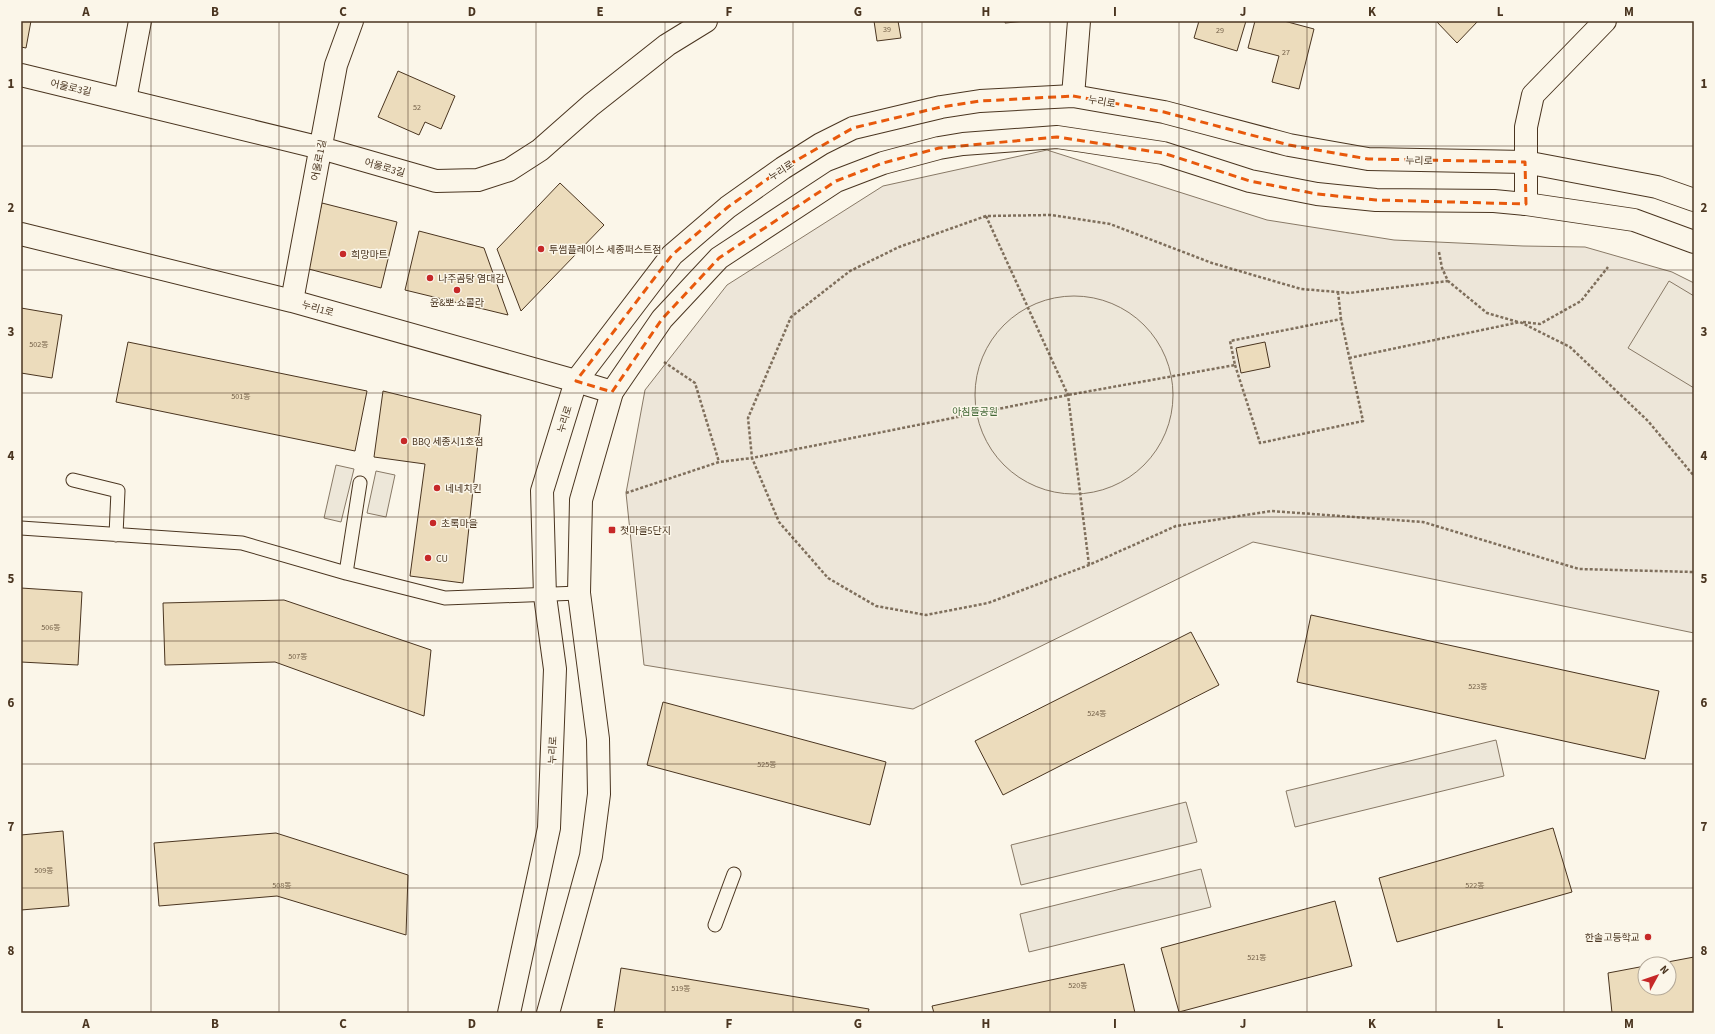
<svg xmlns="http://www.w3.org/2000/svg" width="1715" height="1034" font-family="'Source Sans 3','Noto Sans KR',sans-serif">
  <style>
    .green { fill: #ede6d9; stroke: #887966 }
    .parking { fill: #ede7d9; stroke: #887966 }
    .building { fill: #ecdcbc; stroke: #4a3520 }
    .lines { fill: none; stroke-linecap: round; stroke-linejoin: round }
    .service-casing { stroke: #4a3520; stroke-width: 15 }
    .minor-casing { stroke: #4a3520; stroke-width: 24 }
    .tertiary-casing { stroke: #4a3520; stroke-width: 24 }
    .path { stroke: #7f6f5c; stroke-width: 2.5; stroke-dasharray: 3 2; stroke-linecap: butt }
    .service { stroke: #fbf6e9; stroke-width: 13 }
    .minor { stroke: #fbf6e9; stroke-width: 22 }
    .tertiary { stroke: #fbf6e9; stroke-width: 22 }
    .marked { fill: none; stroke: #e8590c; stroke-width: 3; stroke-dasharray: 8 5; stroke-linejoin: round }
    .grid { fill: none; stroke: #4a3520; stroke-width: 1; stroke-opacity: 0.55 }
    .poi-dot { fill: #c62828; stroke: #fbf6e9; stroke-width: 1.5 }
    .labels { text-anchor: middle; stroke-width: 3; stroke-linejoin: round; paint-order: stroke }
    .number-label { font-size: 8px; fill: #725f47 }
    .street-label { font-size: 10px; fill: #4a3520; stroke: #fbf6e9 }
    .poi-label { font-size: 10px; fill: #4a3520; stroke: #fbf6e9; text-anchor: start }
    .park-label { font-size: 10px; fill: #436837; stroke: #fbf6e9 }
    .neatline { fill: none; stroke: #4a3520; stroke-width: 1.5 }
    .grid-label { font-size: 13px; text-anchor: middle; font-weight: bold; fill: #4a3520 }
  </style>
  <rect width="100%" height="100%" fill="#fbf6e9"/>
  <path class="green" d="M 1047,150 L 1267,220 L 1394,240 L 1523,246 L 1585,247 L 1672,272 L 1694,283 L 1694,633 L 1253,542 L 913,709 L 644,665 L 626,493 L 645,390 L 727,285 L 883,186 Z"/>
  <path class="parking" d="M 1669,281 L 1694,296 L 1694,388 L 1628,348 Z
    M975 395a99 99 0 1 1 198 0a99 99 0 1 1-198 0Z
    M 336,465 L 354,469 L 341,522 L 324,518 Z
    M 376,471 L 395,475 L 386,517 L 367,513 Z
    M 1496,740 L 1504,776 L 1295,827 L 1286,791 Z
    M 1186,802 L 1197,842 L 1021,885 L 1011,845 Z
    M 1201,869 L 1211,907 L 1029,952 L 1020,914 Z"/>
  <path class="building" d="M 21,21 L 31,21 L 26,48 L 21,47 Z
    M 874,21 L 898,21 L 901,38 L 877,41 Z
    M 1005,21 L 1026,21 L 1005,23 Z
    M 1199,21 L 1246,21 L 1237,51 L 1194,38 Z
    M 1255,21 L 1284,21 L 1314,29 L 1299,89 L 1272,82 L 1279,56 L 1248,48 Z
    M 1436,21 L 1478,21 L 1457,43 Z
    M 398,71 L 455,96 L 441,129 L 425,122 L 419,135 L 378,117 Z
    M 560,183 L 604,225 L 521,311 L 497,249 Z
    M 322,203 L 397,222 L 381,288 L 305,268 Z
    M 419,231 L 484,248 L 508,315 L 405,290 Z
    M 21,308 L 62,315 L 52,378 L 21,373 Z
    M 128,342 L 367,391 L 355,451 L 116,402 Z
    M 1265,342 L 1270,367 L 1241,373 L 1236,348 Z
    M 383,391 L 481,415 L 463,583 L 410,576 L 425,464 L 374,457 Z
    M 21,588 L 82,592 L 78,665 L 21,662 Z
    M 284,600 L 431,650 L 424,716 L 275,662 L 165,665 L 163,603 Z
    M 1311,615 L 1659,691 L 1645,759 L 1297,682 Z
    M 1191,632 L 1219,685 L 1003,795 L 975,741 Z
    M 663,702 L 886,762 L 870,825 L 647,765 Z
    M 1553,828 L 1572,892 L 1397,942 L 1379,878 Z
    M 63,831 L 69,906 L 21,910 L 21,835 Z
    M 276,833 L 408,875 L 406,935 L 277,896 L 159,906 L 154,843 Z
    M 1335,901 L 1352,966 L 1179,1012 L 1161,948 Z
    M 1694,957 L 1694,1013 L 1612,1013 L 1608,973 L 1645,966 L 1645,988 L 1669,988 L 1669,964 L 1657,964 Z
    M 1124,964 L 1135,1013 L 934,1013 L 932,1006 Z
    M 621,968 L 869,1009 L 868,1013 L 614,1013 Z"/>
  <g class="lines">
    <g class="service-casing">
      <path id="service" d="M 73,480 L 118,491 L 116,535
        M 21,528 L 242,543 L 346,573 L 445,598 L 579,593
        M 346,573 L 360,483
        M 715,925 L 734,874"/>
    </g>
    <g class="minor-casing">
      <path id="minor" d="M 21,75 L 321,148 L 436,181 L 478,180 L 509,170 L 540,150 L 591,105 L 667,45 L 706,21
        M 1073,96 L 1079,21
        M 125,100 L 140,21
        M 1526,204 L 1526,127 L 1533,95 L 1605,21
        M 21,234 L 292,301 L 576,381 L 612,392
        M 292,301 L 336,65 L 352,21"/>
    </g>
    <g class="tertiary-casing">
      <path id="tertiary" d="M 509,1013 L 549,828 L 555,669 L 545,596 L 542,491 L 576,381 L 672,255 L 728,207 L 783,168 L 821,144 L 853,128 L 941,107 L 980,101 L 1073,96 L 1164,112 L 1289,145 L 1368,159 L 1525,162 L 1657,187 L 1694,200
        M 548,1013 L 591,856 L 599,794 L 598,739 L 579,593 L 581,500 L 612,392 L 662,319 L 719,258 L 836,181 L 883,163 L 939,148 L 963,144 L 1057,137 L 1163,153 L 1250,181 L 1317,194 L 1376,200 L 1494,201 L 1526,204 L 1634,220 L 1694,242"/>
    </g>
    <path class="path" d="M 986,216 L 1068,395 L 1089,565
      M 1439,252 L 1442,268 L 1448,281 L 1487,313 L 1518,322
      M 1338,292 L 1341,319
      M 1523,322 L 1540,324 L 1581,301 L 1608,267
      M 1349,358 L 1520,322 L 1570,347 L 1648,421 L 1694,476
      M 664,362 L 695,383 L 719,462
      M 1235,365 L 1260,443 L 1363,421 L 1341,319 L 1230,341 L 1235,365 L 1068,395 L 752,458 L 779,522 L 828,578 L 876,606 L 926,615 L 988,603 L 1089,565 L 1176,526 L 1271,511 L 1423,522 L 1579,569 L 1694,572
      M 626,493 L 719,462 L 752,458 L 748,418 L 791,317 L 850,271 L 899,247 L 986,216 L 1051,215 L 1110,224 L 1212,263 L 1301,289 L 1349,293 L 1448,281"/>
    <use href="#service" class="service"/>
    <use href="#minor" class="minor"/>
    <use href="#tertiary" class="tertiary"/>
  </g>
  <path class="marked" d="M 1073,96 L 1164,112 L 1289,145 L 1368,159 L 1525,162 L 1526,204 L 1376,200 L 1317,194 L 1250,181 L 1163,153 L 1057,137 L 939,148 L 883,163 L 836,181 L 719,258 L 662,319 L 612,392 L 576,381 L 672,255 L 728,207 L 783,168 L 853,128 L 941,107 L 980,101 Z"/>
  <path class="grid" d="M 151,21 L 151,1013M 279,21 L 279,1013M 408,21 L 408,1013M 536,21 L 536,1013M 665,21 L 665,1013M 793,21 L 793,1013M 922,21 L 922,1013M 1050,21 L 1050,1013M 1179,21 L 1179,1013M 1307,21 L 1307,1013M 1436,21 L 1436,1013M 1564,21 L 1564,1013M 21,146 L 1694,146M 21,270 L 1694,270M 21,393 L 1694,393M 21,517 L 1694,517M 21,641 L 1694,641M 21,764 L 1694,764M 21,888 L 1694,888"/>
  <g class="poi-dot">
    <circle cx="541" cy="249" r="4"/>
    <circle cx="343" cy="254" r="4"/>
    <circle cx="430" cy="278" r="4"/>
    <circle cx="457" cy="290" r="4"/>
    <circle cx="404" cy="441" r="4"/>
    <circle cx="437" cy="488" r="4"/>
    <circle cx="433" cy="523" r="4"/>
    <rect x="608" y="526" width="8" height="8" rx="2"/>
    <circle cx="428" cy="558" r="4"/>
    <circle cx="1648" cy="937" r="4"/>
  </g>
  <g class="labels">
    <g class="number-label">
      <text x="887" y="32">39</text>
      <text x="1220" y="33">29</text>
      <text x="1286" y="55">27</text>
      <text x="417" y="110">52</text>
      <text x="39" y="347">502동</text>
      <text x="241" y="399">501동</text>
      <text x="51" y="630">506동</text>
      <text x="298" y="659">507동</text>
      <text x="1478" y="689">523동</text>
      <text x="1097" y="716">524동</text>
      <text x="767" y="767">525동</text>
      <text x="44" y="873">509동</text>
      <text x="282" y="888">508동</text>
      <text x="1475" y="888">522동</text>
      <text x="1257" y="960">521동</text>
      <text x="1078" y="988">520동</text>
      <text x="681" y="991">519동</text>
    </g>
    <g class="street-label">
      <text transform="translate(71 87) rotate(13)" y="4">어울로3길</text>
      <text transform="translate(1102 101) rotate(10)" y="4">누리로</text>
      <text transform="translate(318 160) rotate(-79)" y="4">어울로1길</text>
      <text transform="translate(1419 160) rotate(1)" y="4">누리로</text>
      <text transform="translate(385 167) rotate(16)" y="4">어울로3길</text>
      <text transform="translate(781 170) rotate(-34)" y="4">누리로</text>
      <text transform="translate(318 308) rotate(16)" y="4">누리1로</text>
      <text transform="translate(564 419) rotate(-73)" y="4">누리로</text>
      <text transform="translate(552 750) rotate(-88)" y="4">누리로</text>
    </g>
    <g class="poi-label">
      <text x="549" y="253">투썸플레이스 세종퍼스트점</text>
      <text x="351" y="258">희망마트</text>
      <text x="438" y="282">나주곰탕 염대감</text>
      <text x="457" y="306" text-anchor="middle">윤&amp;뽀 쇼콜라</text>
      <text x="412" y="445">BBQ 세종시1호점</text>
      <text x="445" y="492">네네치킨</text>
      <text x="441" y="527">초록마을</text>
      <text x="620" y="534">첫마을5단지</text>
      <text x="436" y="562">CU</text>
      <text x="1640" y="941" text-anchor="end">한솔고등학교</text>
    </g>
    <g class="park-label">
      <text x="975" y="415">아침뜰공원</text>
    </g>
  </g>
  <rect width="1715" height="1034" fill="none" stroke="#fbf6e9" stroke-width="44"/>
  <g transform="translate(1657 976) rotate(50)"><circle r="19" fill="#fbf6e9" stroke="#b4a999"/>
  <path d="M0-3L7 15L0 10L-7 15Z" fill="#c62828"/>
  <text y="-6" font-size="11" font-weight="bold" text-anchor="middle" fill="#4a3520">N</text>
  </g>
  <rect x="22" y="22" width="1671" height="990" class="neatline"/>
  <g class="grid-label">
    <text x="86" y="16">A</text>
    <text x="215" y="16">B</text>
    <text x="343" y="16">C</text>
    <text x="472" y="16">D</text>
    <text x="600" y="16">E</text>
    <text x="729" y="16">F</text>
    <text x="858" y="16">G</text>
    <text x="986" y="16">H</text>
    <text x="1115" y="16">I</text>
    <text x="1243" y="16">J</text>
    <text x="1372" y="16">K</text>
    <text x="1500" y="16">L</text>
    <text x="1629" y="16">M</text>
    <text x="11" y="88">1</text>
    <text x="1704" y="88">1</text>
    <text x="11" y="212">2</text>
    <text x="1704" y="212">2</text>
    <text x="11" y="336">3</text>
    <text x="1704" y="336">3</text>
    <text x="11" y="460">4</text>
    <text x="1704" y="460">4</text>
    <text x="11" y="583">5</text>
    <text x="1704" y="583">5</text>
    <text x="11" y="707">6</text>
    <text x="1704" y="707">6</text>
    <text x="11" y="831">7</text>
    <text x="1704" y="831">7</text>
    <text x="11" y="955">8</text>
    <text x="1704" y="955">8</text>
    <text x="86" y="1028">A</text>
    <text x="215" y="1028">B</text>
    <text x="343" y="1028">C</text>
    <text x="472" y="1028">D</text>
    <text x="600" y="1028">E</text>
    <text x="729" y="1028">F</text>
    <text x="858" y="1028">G</text>
    <text x="986" y="1028">H</text>
    <text x="1115" y="1028">I</text>
    <text x="1243" y="1028">J</text>
    <text x="1372" y="1028">K</text>
    <text x="1500" y="1028">L</text>
    <text x="1629" y="1028">M</text>
  </g>
</svg>
